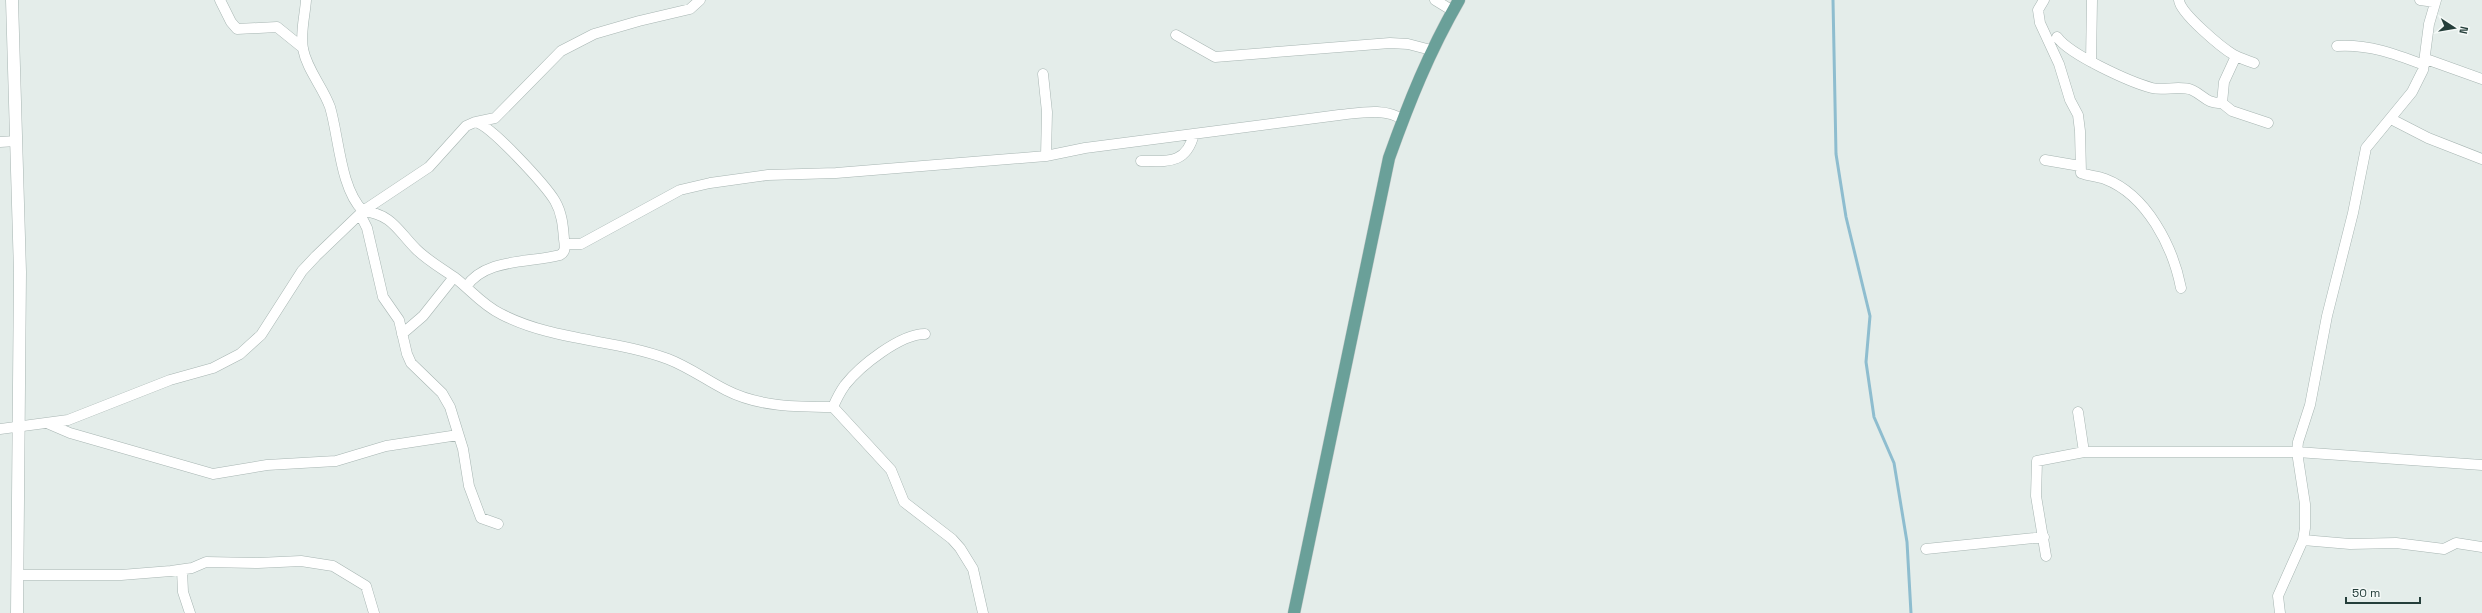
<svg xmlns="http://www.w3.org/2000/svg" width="2482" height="613" font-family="'Space Grotesk',sans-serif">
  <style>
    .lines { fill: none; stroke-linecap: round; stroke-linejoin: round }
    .stream { stroke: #8ebdcf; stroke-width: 3 }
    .minor-casing { stroke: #a7b5b2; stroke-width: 11 }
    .tertiary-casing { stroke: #a7b5b2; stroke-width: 13 }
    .primary-casing { stroke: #c2c9c8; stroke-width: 13 }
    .minor { stroke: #fff; stroke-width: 10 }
    .tertiary { stroke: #fff; stroke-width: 12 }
    .primary { stroke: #6aa099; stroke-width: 12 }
  </style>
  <rect width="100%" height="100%" fill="#e4edea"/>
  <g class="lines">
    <path class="stream" d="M 1833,0 L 1836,154 L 1846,217 L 1870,316 L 1866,362 L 1874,417 L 1894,463 L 1907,542 L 1911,613"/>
    <g class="minor-casing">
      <path id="minor" d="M 220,0 L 231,22 L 237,29 L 277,27 L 303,48
        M 306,0 C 305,16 300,32 303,49 C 307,70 323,87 330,107 C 339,137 340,188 363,211 C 392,214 398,231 416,249 C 427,260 441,268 454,277 L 423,316 L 402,334
        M 1435,0 L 1453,11
        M 2044,0 L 2038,10 L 2040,23 L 2059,64 L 2070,100 L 2078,115 L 2080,131 L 2081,173 C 2089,176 2097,176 2105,179 C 2147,195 2173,247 2181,288
        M 2179,0 C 2180,13 2222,48 2234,55 C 2240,58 2248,61 2254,63
        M 2420,0 L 2435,2
        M 1176,35 L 1215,57 L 1390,43 L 1408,44 L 1431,50
        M 2057,37 C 2070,55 2130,82 2152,88 C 2164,91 2180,85 2192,90 C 2205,96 2205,103 2222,103
        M 2337,46 C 2369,44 2395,54 2424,65
        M 2236,56 L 2224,82 L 2222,103 L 2232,111 L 2268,123
        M 2426,59 L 2482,79
        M 2091,62 L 2092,0
        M 1043,74 L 1047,112 L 1046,156 L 1085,148 L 1339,115 C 1359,113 1386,107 1403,120
        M 2391,119 L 2428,138 L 2482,159
        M 476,122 L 495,118 L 561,51 L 594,34 L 639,21 L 690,9 L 700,0
        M 0,142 L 16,141
        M 2045,160 L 2080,166
        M 1141,161 C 1167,161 1186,165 1194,134
        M 360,214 L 367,228 L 383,297 L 399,320 L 407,354 L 411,363 L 442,393 L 450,407 L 463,449 L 469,486 L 481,518 L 498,524
        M 565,244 L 581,244 L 680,190 L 710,183 L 768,175 L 836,173 L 1046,156
        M 454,277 C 470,289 482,305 501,314 C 553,341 614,339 668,359 C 689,367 706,380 726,390 C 759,407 797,407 833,407
        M 925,334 C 900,334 860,366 845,385 C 840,392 836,400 833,407 L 891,470 L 904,502 L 952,539 L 960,548 L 973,569 L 983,613
        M 2078,412 L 2084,452
        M 49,424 L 70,433 L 213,474 L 267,465 L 336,461 L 386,446 L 458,435
        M 0,429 L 68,420 L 170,380 L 213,368 L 240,354 L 261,335 L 302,271 L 316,256 L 363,211 L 429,167 L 466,126 L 475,122 C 490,124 546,186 555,201 C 562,213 563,226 564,239 C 565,246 566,252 560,255 C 530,263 485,258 466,287
        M 2303,540 L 2350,544 L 2396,543 L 2444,549 L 2456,543 L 2482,547
        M 1926,549 L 2044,537
        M 2046,556 L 2036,496 L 2037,461 L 2084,452 L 2297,452 L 2482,465
        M 182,570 L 183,592 L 190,613
        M 17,575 L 121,575 L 171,571 L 192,568 L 206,562 L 258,563 L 301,561 L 333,566 L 366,586 L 374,613
        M 2280,613 L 2278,596 L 2303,540 L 2305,528 L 2305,504 L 2297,452 L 2298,442 L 2310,405 L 2327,316 L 2353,213 L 2366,148 L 2412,92 L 2423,70 L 2429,24 L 2436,0"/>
    </g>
    <g class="tertiary-casing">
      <path id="tertiary" d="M 12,0 L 20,272 L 17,613"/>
    </g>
    <g class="primary-casing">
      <path id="primary" d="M 1294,613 L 1389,158 C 1409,102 1429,52 1459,0"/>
    </g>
    <use href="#minor" class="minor"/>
    <use href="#tertiary" class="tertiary"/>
    <use href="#primary" class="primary"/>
  </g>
  <g transform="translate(2454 28) rotate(102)" stroke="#f4f9f7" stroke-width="3" paint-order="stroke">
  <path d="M0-3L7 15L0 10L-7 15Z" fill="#243e3a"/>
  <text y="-6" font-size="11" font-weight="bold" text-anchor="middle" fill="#243e3a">N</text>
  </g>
  <path d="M2346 597v6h74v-6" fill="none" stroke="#243e3a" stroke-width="2"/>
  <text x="2352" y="597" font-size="12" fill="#243e3a" stroke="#f4f9f7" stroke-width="3" paint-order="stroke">50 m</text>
</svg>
